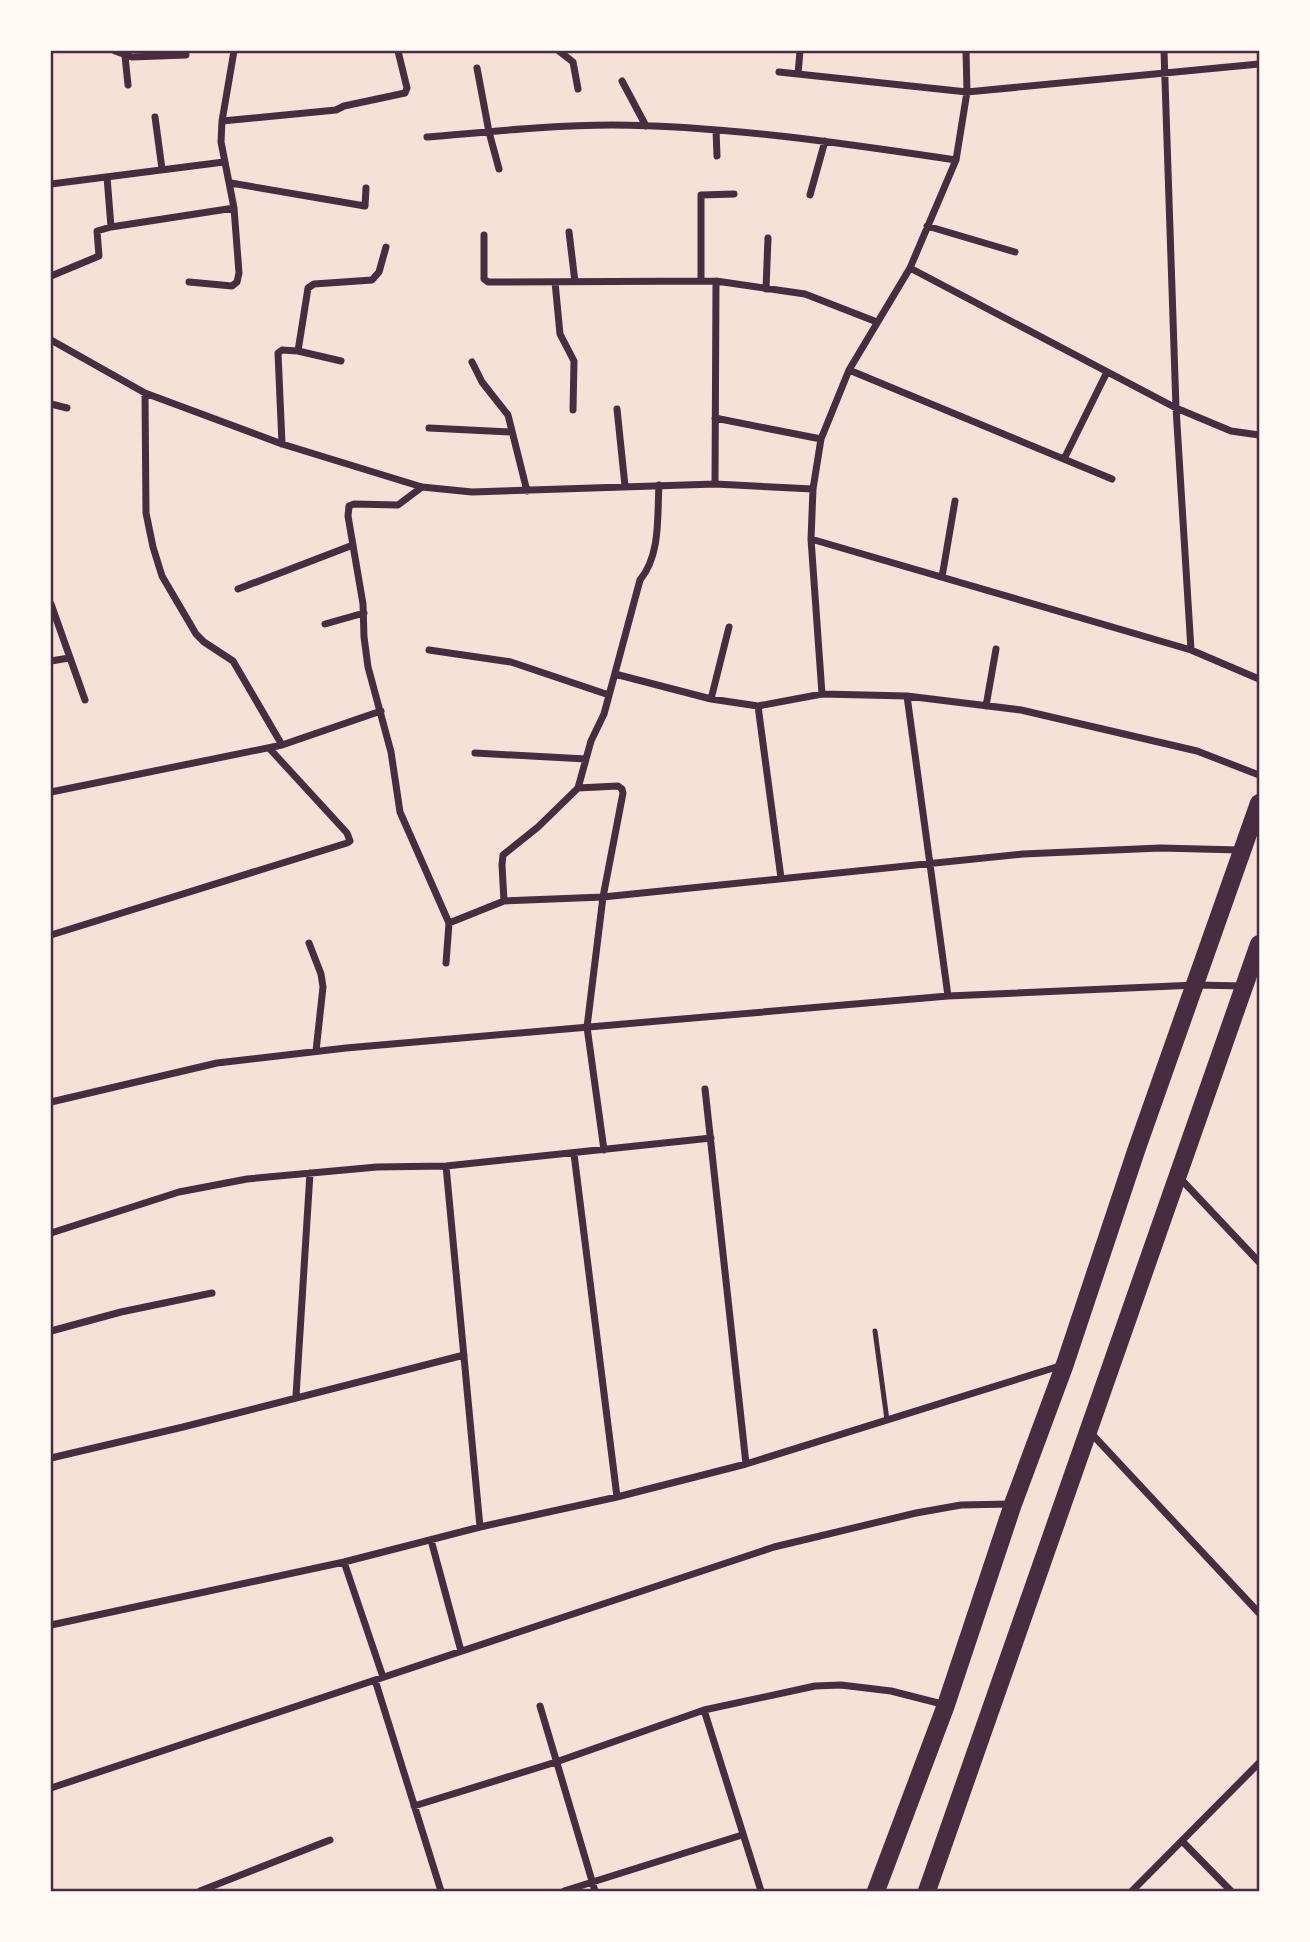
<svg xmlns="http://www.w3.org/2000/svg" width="1310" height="1942" font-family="Figtree,sans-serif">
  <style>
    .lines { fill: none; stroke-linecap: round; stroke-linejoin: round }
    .service { stroke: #4a2c40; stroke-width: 5 }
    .minor { stroke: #4a2c40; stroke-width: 7 }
    .primary { stroke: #4a2c40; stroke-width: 18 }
    .neatline { fill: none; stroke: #4a2c40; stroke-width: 2.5 }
  </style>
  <rect width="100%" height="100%" fill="#f7e1d7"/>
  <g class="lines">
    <path class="service" d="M 875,1331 L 887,1420"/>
    <path class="minor" d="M 115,51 L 132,57 L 186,55
      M 559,51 L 573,62 L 578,89
      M 1164,51 L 1176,408 L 1191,650
      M 125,56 L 128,85
      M 477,68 L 489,132 L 499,169
      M 779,72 L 967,92 L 1259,64
      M 798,74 L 800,51
      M 622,81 L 646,126
      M 155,117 L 162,169
      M 222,121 L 336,110 L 344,106 L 405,93 L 407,88 L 398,51
      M 716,130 L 717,156
      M 427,137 C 488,132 551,125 612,125 C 728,126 842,143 956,160
      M 231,183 L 365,206 L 366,188
      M 51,184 L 224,162
      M 810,195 L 825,141
      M 927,226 L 1015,252
      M 111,227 L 234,208
      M 569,232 L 575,282
      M 484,235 L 484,279 L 488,282 L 716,281 L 805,294 L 877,322
      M 910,268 L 1176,408 L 1231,431 L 1259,435
      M 51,276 L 99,256 L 97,231 L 111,227 L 107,177
      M 701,281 L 701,195 L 734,194
      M 189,282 L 232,286 L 237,282 L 239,273 L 234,208 L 221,142 L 222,121 L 234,51
      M 555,282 L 560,334 L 574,361 L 573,410
      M 766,289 L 768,238
      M 51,340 L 145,393 L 282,444 L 422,487 L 472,492 L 715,484 L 813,489
      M 298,351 L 341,361
      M 472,362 L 482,382 L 508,415 L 527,491
      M 849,370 L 1112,479
      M 145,393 L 146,513 L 153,547 L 162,576 L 196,634 L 204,642 L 233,661 L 282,745
      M 51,404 L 67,408
      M 617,409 L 625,486
      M 715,418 L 821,439
      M 429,428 L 512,432
      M 282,444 L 278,353 L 282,350 L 298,351 L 308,288 L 314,284 L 372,280 L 379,272 L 386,247
      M 1064,459 L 1107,372
      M 715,484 L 716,281
      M 422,487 L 398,505 L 354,504 L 349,506 L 348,516 L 363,604 L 364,637 L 368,667 L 391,752 L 400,812 L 449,923 L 446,963
      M 811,539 L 1191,650 L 1259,679
      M 942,577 L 955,501
      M 238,589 L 353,545
      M 51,604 L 85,700
      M 325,624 L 364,613
      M 429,650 L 511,662 L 609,695
      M 51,661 L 69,658
      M 615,674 L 711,699 L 758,706 L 822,694 L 907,696 L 1021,710 L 1197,751 L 1259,775
      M 822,694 L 811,539 L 813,489 L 821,439 L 849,370 L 910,268 L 956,160 L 967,92 L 966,51
      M 907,696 L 948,996
      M 711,699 L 729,627
      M 758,706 L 781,878
      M 986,706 L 996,649
      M 475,753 L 586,759
      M 578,788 L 618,786 L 622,789 L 623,793 L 603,897 L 587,1027 L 604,1150
      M 51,792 L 282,745 L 381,711
      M 504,901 L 502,865 L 503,855 L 538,827 L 578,788 L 591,741 L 604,714 L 640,580 C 661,554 657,517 659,485
      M 449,923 L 504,901 L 603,897 L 1023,854 L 1160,848 L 1240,850
      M 51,935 L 347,843 L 350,841 L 347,833 L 269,748
      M 309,943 L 321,974 L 323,987 L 316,1051
      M 705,1089 L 746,1464
      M 51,1102 L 217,1063 L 346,1048 L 948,996 L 1196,985 L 1243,986
      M 574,1154 L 617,1497
      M 446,1166 L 480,1527
      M 1178,1176 L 1259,1262
      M 51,1233 L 179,1192 L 247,1179 L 377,1167 L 446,1166 L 711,1138
      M 51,1331 L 121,1312 L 212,1293
      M 296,1396 L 310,1173
      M 1090,1432 L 1259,1613
      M 51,1458 L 183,1427 L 464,1355
      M 431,1540 L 461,1651
      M 344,1562 L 383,1677
      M 51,1625 L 344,1562 L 480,1527 L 617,1497 L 746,1464 L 1063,1365
      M 375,1680 L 441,1891
      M 540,1706 L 595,1891
      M 704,1710 L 761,1891
      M 51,1788 L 774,1547 L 916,1513 L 961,1505 L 1011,1504
      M 414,1806 L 556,1762 L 704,1710 L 815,1686 L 841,1685 L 891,1691 L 946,1705
      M 1182,1841 L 1231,1891
      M 200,1891 L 330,1840
      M 564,1891 L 742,1835
      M 1132,1891 L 1259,1763"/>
    <path class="primary" d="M 876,1891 L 946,1705 L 1013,1504 L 1065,1364 L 1137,1148 L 1259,803
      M 927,1891 L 1259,944"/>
  </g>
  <rect width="1310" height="1942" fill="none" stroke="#fffaf5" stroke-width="105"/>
  <rect x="52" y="52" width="1206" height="1838" class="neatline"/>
</svg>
